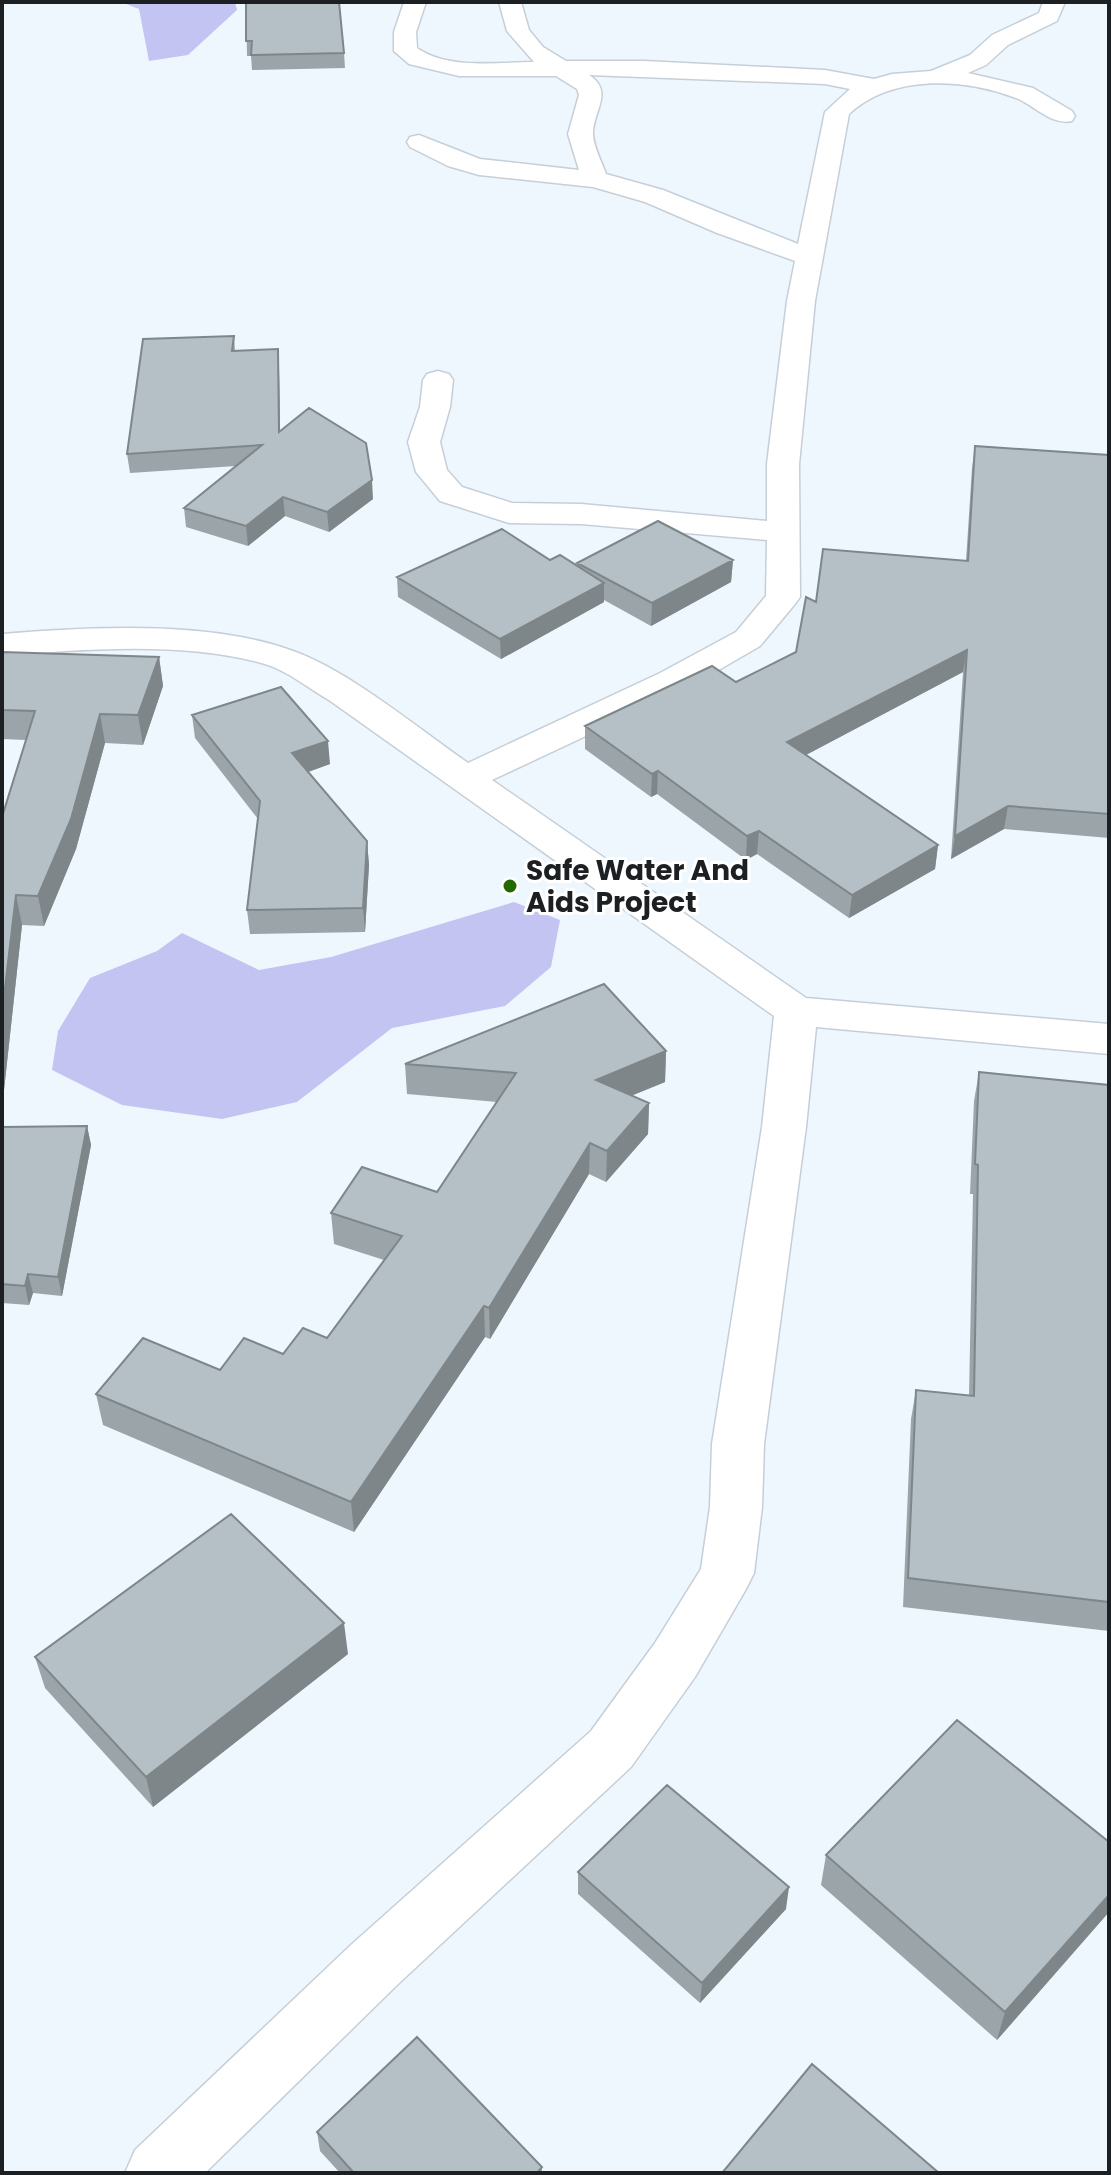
<svg xmlns="http://www.w3.org/2000/svg" width="1111" height="2175" font-family="Poppins,sans-serif">
  <style>
    .green { fill: #c4c4f2 }
    .lines { fill: none; stroke-linecap: round; stroke-linejoin: round }
    .street-casing { stroke: #c6cfd7; stroke-width: 3 }
    .street { fill: #fff; fill-rule: evenodd }
    .wall { fill: #9ba5a9 }
    .shaded-wall { fill: #7e868a }
    .building { fill: #b4c0c5; stroke: #7e868a; stroke-width: 2 }
    .poi-dot { fill: #236901; stroke: #fff; stroke-width: 3 }
    .labels { text-anchor: middle; stroke-width: 6; stroke-linejoin: round; paint-order: stroke }
    .poi-label { font-size: 28px; font-weight: bold; fill: #1c2023; stroke: #fff; text-anchor: start }
  </style>
  <rect width="100%" height="100%" fill="#eff7fe"/>
  <path class="green" d="M 121,2 L 235,2 L 237,10 L 188,55 L 149,61 L 139,9 Z
    M 514,902 L 560,920 L 551,967 L 505,1006 L 392,1028 L 297,1102 L 222,1119 L 122,1105 L 52,1070 L 58,1031 L 90,978 L 157,951 L 182,933 L 259,970 L 331,957 Z"/>
  <g class="lines">
    <g class="street-casing">
      <path id="street" d="M 404,2 L 426,2 L 416,32 L 417,48 C 448,70 499,62 534,62 L 507,31 L 499,2 L 521,2 L 529,30 L 543,47 L 566,61 L 644,61 L 825,70 L 874,79 L 892,74 L 931,71 L 970,55 L 992,35 L 1039,13 L 1043,2 L 1065,2 L 1057,21 L 1008,45 L 986,65 L 968,73 L 1033,88 L 1072,111 L 1075,116 L 1072,121 C 1052,126 1034,105 1016,98 C 964,78 892,74 849,114 L 815,301 L 799,464 L 800,597 L 795,604 L 760,646 L 686,689 L 492,780 L 806,998 L 1109,1024 L 1109,1054 L 816,1027 L 806,1127 L 764,1444 L 762,1507 L 754,1573 L 746,1589 L 695,1677 L 631,1767 L 396,1986 L 205,2173 L 125,2173 L 135,2150 L 352,1944 L 591,1731 L 655,1643 L 701,1569 L 710,1507 L 712,1444 L 762,1127 L 774,1016 L 329,700 C 308,688 288,671 265,664 C 185,641 84,649 2,656 L 2,634 C 89,627 210,620 293,651 C 351,672 416,727 468,763 L 660,673 L 736,632 L 766,596 L 767,540 L 581,524 L 509,523 L 440,501 L 416,472 L 408,442 L 420,407 L 423,380 L 427,374 L 438,371 L 449,374 L 453,380 L 450,407 L 440,442 L 447,470 L 462,487 L 512,503 L 581,504 L 767,521 L 767,464 L 787,301 L 795,261 L 717,233 L 645,202 L 593,187 L 479,175 L 448,166 L 410,147 L 407,142 L 410,137 L 419,135 L 480,159 L 579,170 L 568,134 L 579,95 L 577,89 L 556,76 L 459,76 L 409,64 L 394,51 L 394,32 ZM 589,75 L 825,84 L 850,89 L 825,112 L 798,244 L 663,190 L 606,174 C 602,162 592,144 593,132 C 594,110 614,91 589,75 Z"/>
    </g>
    <use href="#street" class="street"/>
  </g>
  <path class="wall" d="M 246,2 L 344,53 L 345,68 L 252,70 L 251,56 L 247,56 Z
    M 234,336 L 235,351 L 279,367 L 280,431 L 373,499 L 329,532 L 285,516 L 248,546 L 186,527 L 184,508 L 236,466 L 130,473 L 127,454 Z
    M 975,446 L 1109,455 L 1109,838 L 1004,829 L 951,859 L 963,672 L 806,755 L 938,845 L 935,869 L 849,918 L 757,854 L 746,860 L 657,794 L 651,797 L 585,749 L 585,726 L 736,682 L 796,652 L 816,602 L 966,561 L 972,468 Z
    M 550,560 L 577,565 L 577,563 L 733,560 L 731,582 L 651,626 L 604,600 L 604,602 L 501,659 L 398,597 L 397,577 Z
    M 2,652 L 159,657 L 163,686 L 143,745 L 105,743 L 76,849 L 44,926 L 22,925 L 4,1090 L 2,1090 L 2,817 L 26,740 L 2,739 Z
    M 192,715 L 330,764 L 308,772 L 367,841 L 369,865 L 365,932 L 250,934 L 247,910 L 258,819 L 195,738 Z
    M 666,1051 L 665,1082 L 631,1096 L 649,1103 L 648,1134 L 606,1182 L 589,1174 L 490,1339 L 485,1337 L 354,1532 L 103,1425 L 96,1394 L 220,1370 L 283,1354 L 327,1338 L 384,1260 L 334,1244 L 331,1213 L 437,1192 L 497,1102 L 407,1094 L 405,1064 Z
    M 979,1072 L 1109,1085 L 1109,1631 L 903,1607 L 911,1419 L 916,1390 L 969,1396 L 973,1194 L 970,1194 L 974,1101 Z
    M 87,1126 L 91,1145 L 62,1296 L 33,1293 L 29,1305 L 2,1303 L 2,1127 Z
    M 348,1654 L 153,1807 L 45,1688 L 35,1657 Z
    M 1109,1842 L 1109,1912 L 997,2040 L 821,1885 L 826,1855 Z
    M 578,1872 L 786,1909 L 700,2003 L 578,1894 Z
    M 317,2132 L 542,2167 L 542,2173 L 340,2173 L 320,2151 Z"/>
  <path class="shaded-wall" d="M 278,349 L 279,367 L 280,451 L 279,432 Z
    M 372,480 L 373,499 L 329,532 L 327,512 Z
    M 283,497 L 285,516 L 248,546 L 246,526 Z
    M 733,560 L 731,582 L 651,626 L 652,603 Z
    M 604,583 L 604,602 L 501,659 L 500,639 Z
    M 967,650 L 963,672 L 785,766 L 787,742 Z
    M 159,657 L 163,686 L 143,745 L 138,715 Z
    M 100,714 L 105,743 L 76,849 L 44,926 L 38,896 Z
    M 328,741 L 330,764 L 294,777 L 292,753 Z
    M 658,771 L 657,794 L 651,797 L 652,774 Z
    M 1008,806 L 1004,829 L 951,859 L 955,836 Z
    M 759,831 L 757,854 L 746,860 L 747,836 Z
    M 367,841 L 369,865 L 365,932 L 363,908 Z
    M 938,845 L 935,869 L 849,918 L 852,895 Z
    M 16,895 L 22,925 L 4,1090 L 2,1083 L 2,1013 Z
    M 666,1051 L 665,1082 L 596,1110 L 596,1080 Z
    M 649,1103 L 648,1134 L 606,1182 L 607,1151 Z
    M 87,1126 L 91,1145 L 62,1296 L 58,1277 Z
    M 590,1143 L 589,1174 L 490,1339 L 489,1308 Z
    M 28,1274 L 33,1293 L 29,1305 L 25,1286 Z
    M 484,1306 L 485,1337 L 354,1532 L 351,1502 Z
    M 344,1623 L 348,1654 L 153,1807 L 146,1777 Z
    M 789,1887 L 786,1909 L 700,2003 L 702,1983 Z
    M 1109,1895 L 1109,1912 L 997,2040 L 1005,2012 Z"/>
  <path class="building" d="M 246,2 L 339,2 L 344,53 L 251,55 L 252,41 L 246,41 Z
    M 234,336 L 232,351 L 278,349 L 279,432 L 309,408 L 366,443 L 372,480 L 327,512 L 283,497 L 246,526 L 184,508 L 262,445 L 127,454 L 143,339 Z
    M 975,446 L 1109,455 L 1109,814 L 1008,806 L 955,836 L 967,650 L 787,742 L 938,845 L 852,895 L 759,831 L 747,836 L 658,771 L 652,774 L 585,726 L 712,666 L 736,682 L 796,652 L 806,597 L 816,602 L 823,549 L 968,561 Z
    M 658,521 L 733,560 L 652,603 L 577,563 Z
    M 502,529 L 550,560 L 560,555 L 604,583 L 500,639 L 397,577 Z
    M 2,652 L 159,657 L 138,715 L 100,714 L 71,819 L 38,896 L 16,895 L 2,1013 L 2,817 L 35,711 L 2,710 Z
    M 281,687 L 328,741 L 292,753 L 367,841 L 363,908 L 247,910 L 260,801 L 192,715 Z
    M 604,984 L 666,1051 L 596,1080 L 649,1103 L 607,1151 L 590,1143 L 489,1308 L 484,1306 L 351,1502 L 96,1394 L 143,1338 L 220,1370 L 244,1338 L 283,1354 L 303,1328 L 327,1338 L 402,1236 L 331,1213 L 362,1167 L 437,1192 L 516,1073 L 405,1064 Z
    M 979,1072 L 1109,1085 L 1109,1602 L 908,1578 L 916,1390 L 974,1396 L 978,1165 L 975,1164 Z
    M 87,1126 L 58,1277 L 28,1274 L 25,1286 L 2,1284 L 2,1127 Z
    M 231,1514 L 344,1623 L 146,1777 L 35,1657 Z
    M 957,1720 L 1109,1842 L 1109,1895 L 1005,2012 L 826,1855 Z
    M 667,1785 L 789,1887 L 702,1983 L 578,1872 Z
    M 417,2037 L 542,2167 L 537,2173 L 354,2173 L 317,2132 Z
    M 812,2064 L 939,2173 L 722,2173 Z"/>
  <circle class="poi-dot" cx="510" cy="886" r="8"/>
  <g class="labels">
    <g class="poi-label">
      <text x="526" y="880">Safe Water And<tspan x="526" dy="32">Aids Project</tspan></text>
    </g>
  </g>
  <rect width="1111" height="2175" fill="none" stroke="#1c2023" stroke-width="8"/>
</svg>
